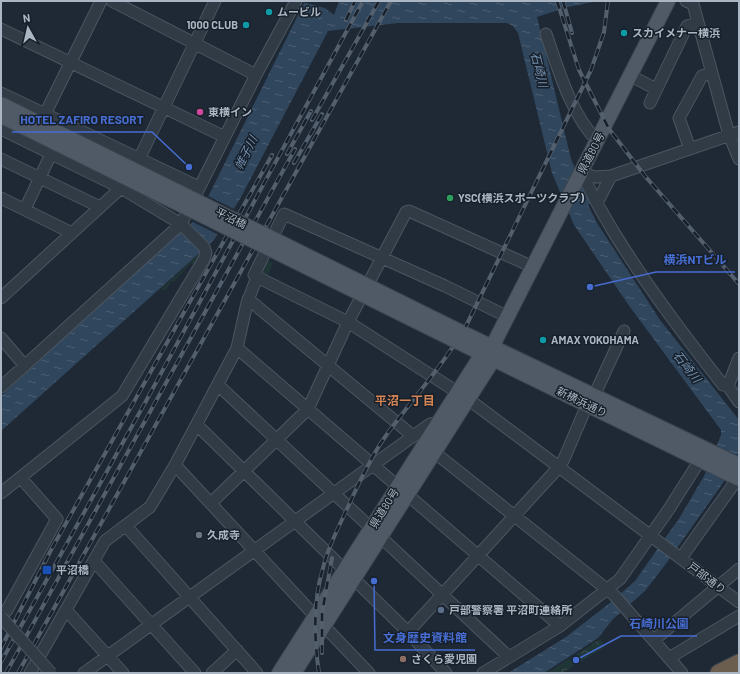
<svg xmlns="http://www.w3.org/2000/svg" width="740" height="674" font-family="Barlow,'Noto Sans JP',sans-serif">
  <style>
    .grass { fill: #203536 }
    .park { fill: url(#park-crowns) }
    .water { fill: url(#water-ripples) }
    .pier { fill: #1e2935 }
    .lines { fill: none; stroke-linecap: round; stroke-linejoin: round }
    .minor-casing { stroke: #4c5661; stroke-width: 13 }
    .major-casing { stroke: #3a444f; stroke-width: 16 }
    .highway-casing { stroke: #3c4650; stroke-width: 19 }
    .minor { stroke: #313b46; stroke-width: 11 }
    .major { stroke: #4f5a66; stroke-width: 14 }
    .highway { stroke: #6c5e4e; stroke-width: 17 }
    .rail-casing { stroke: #535f6d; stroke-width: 4 }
    .rail { stroke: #17202a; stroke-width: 2.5; stroke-dasharray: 8; stroke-linecap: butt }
    .minor-bridge-casing { stroke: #4c5661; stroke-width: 13; stroke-linecap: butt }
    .major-bridge-casing { stroke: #3a444f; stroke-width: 16; stroke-linecap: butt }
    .minor-bridge { stroke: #313b46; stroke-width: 11 }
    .major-bridge { stroke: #4f5a66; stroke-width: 14 }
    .culture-dot { fill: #0f9aa8; stroke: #17202a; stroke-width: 1.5 }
    .hotel-dot { fill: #d1479c; stroke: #17202a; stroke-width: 1.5 }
    .leisure-dot { fill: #2e9e5b; stroke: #17202a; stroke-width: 1.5 }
    .worship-dot { fill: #6b7280; stroke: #17202a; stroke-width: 1.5 }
    .transit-dot { fill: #1a4fb4; stroke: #17202a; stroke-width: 1.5 }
    .service-dot { fill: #5c6f8a; stroke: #17202a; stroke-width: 1.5 }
    .education-dot { fill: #8d6e63; stroke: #17202a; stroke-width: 1.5 }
    .labels { text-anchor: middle; stroke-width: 3; stroke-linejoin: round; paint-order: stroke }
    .poi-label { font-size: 11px; font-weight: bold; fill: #aab6c3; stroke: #17202a; text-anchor: start }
    .street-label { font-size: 11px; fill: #aab6c3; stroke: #17202a }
    .water-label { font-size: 12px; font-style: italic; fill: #728ead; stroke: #17202a }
    .neighbourhood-label { font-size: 12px; font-weight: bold; fill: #d58454; stroke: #17202a }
    .leader { fill: none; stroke: #476dd2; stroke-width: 1.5 }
    .callout-dot { fill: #476dd2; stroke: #17202a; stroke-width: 1.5 }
    .callout-label { font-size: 12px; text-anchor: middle; font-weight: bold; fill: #476dd2; stroke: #17202a; stroke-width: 3; stroke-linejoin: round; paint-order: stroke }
  </style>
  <defs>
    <pattern id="park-crowns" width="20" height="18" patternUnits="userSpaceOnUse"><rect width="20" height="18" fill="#203536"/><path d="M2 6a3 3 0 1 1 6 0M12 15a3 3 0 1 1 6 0" fill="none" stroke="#3e5051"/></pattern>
    <pattern id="water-ripples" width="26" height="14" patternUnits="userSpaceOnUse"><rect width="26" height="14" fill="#30465d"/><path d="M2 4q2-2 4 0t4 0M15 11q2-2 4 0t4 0" fill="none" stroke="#4b5e73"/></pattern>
  </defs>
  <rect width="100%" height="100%" fill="#1e2935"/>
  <path class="grass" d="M 199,254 L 195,265 L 191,263 L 174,282 L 172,281 L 165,291 L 161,289 Z
    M 264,259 L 273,263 L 267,278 L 257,274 Z"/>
  <path class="park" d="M 600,639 L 605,647 L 562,673 L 547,673 Z"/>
  <path class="water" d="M 305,1 L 598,1 L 568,7 L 537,17 L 571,159 L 590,203 L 588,205 L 597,223 L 660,320 L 739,420 L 739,451 L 723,483 L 665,565 L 645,591 L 613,619 L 598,638 L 544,673 L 508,673 L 566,637 L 611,602 L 635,581 L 680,517 L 704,476 L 721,435 L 721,430 L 630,307 L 574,225 L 552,173 L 518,33 L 513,26 L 507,23 L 398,23 L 328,31 L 240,199 L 214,240 L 1,431 L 1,396 L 90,314 L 198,217 Z"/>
  <path class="pier" d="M 302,1 L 339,1 L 334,15 L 325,8 L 302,2 Z
    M 206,195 L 236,210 L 219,235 L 191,221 L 197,216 Z"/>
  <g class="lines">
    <g class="minor-casing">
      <path id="minor" d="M 112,1 L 256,75
        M 686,1 L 693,4 L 729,135 L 739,159
        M 1,29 L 225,137
        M 546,34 C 559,71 570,112 597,141
        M 631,76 L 656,89
        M 1,93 L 199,187
        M 650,103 L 687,26 L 698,23
        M 45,114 L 101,1
        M 1,129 L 121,188 L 181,224 L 204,247 L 206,253 L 204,259 L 122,396 L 1,493
        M 690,149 L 679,118 L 702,76 L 711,73
        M 1,159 L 100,207
        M 582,172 C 590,193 602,212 613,231 C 646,285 684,335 723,385 L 728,386
        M 582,172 L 594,177 L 611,176 L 739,132
        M 1,198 L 72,233
        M 597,203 L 611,176
        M 25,209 L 51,154
        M 257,277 L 348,322 L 468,399 L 739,602
        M 1,298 L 121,188 L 139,159 L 215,1
        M 248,299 L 413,436
        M 1,338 L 25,366
        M 237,348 L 560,626
        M 739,358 L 728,386 L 739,402
        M 218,385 L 509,657
        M 1,387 L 181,224 L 256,75 L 296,1
        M 594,396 L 624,331
        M 197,425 L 408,632 L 446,673
        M 429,448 L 614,595 L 682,673
        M 175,465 L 315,616
        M 211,503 L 308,409 L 348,322 L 406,212 L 409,211 L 533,267
        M 126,526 L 257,673
        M 681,558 L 738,478
        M 94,561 L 195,673
        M 66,610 L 123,673
        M 1,617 L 7,610 L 57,519 L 21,478
        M 324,626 L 369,673
        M 408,632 L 559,467 L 564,459 L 587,405
        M 654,640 L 739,569
        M 669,658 L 739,616
        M 30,673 L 105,541 L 150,507 L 175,465 L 237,348 L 247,303 L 257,277 L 254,275 L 284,214 L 445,286 L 508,317
        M 84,673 L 430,424 L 439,422
        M 212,673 L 237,650
        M 483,673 L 560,626 L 620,579 L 669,509 L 700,460"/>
    </g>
    <g class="major-casing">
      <path id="major" d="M 461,332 L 739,465
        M 456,341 L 739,479
        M 279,673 L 482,354 L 492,347
        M 294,673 L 493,360 L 492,347 L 668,1"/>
    </g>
    <g class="highway-casing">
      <path id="highway" d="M 719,673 L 739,663"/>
    </g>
    <use href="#minor" class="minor"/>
    <use href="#major" class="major"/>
    <use href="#highway" class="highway"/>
    <g class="rail-casing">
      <path id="rail" d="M 557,1 L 579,70 L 609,129 L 645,176 L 739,284
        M 563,1 L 572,33
        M 346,20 L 355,1
        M 312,120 L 379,1
        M 287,154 L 311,111
        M 294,163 L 322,114
        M 1,648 L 51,550 L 272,155
        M 322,653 L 322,613 L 332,558
        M 1,662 L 146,401 L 363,1
        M 6,673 L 295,149
        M 18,673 L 391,1
        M 319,673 C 314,639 313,601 323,568 C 329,543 342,521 352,498 C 362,477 372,455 385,437 C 412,399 444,365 467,324 L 591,70 L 604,32 L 608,1"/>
    </g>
    <use href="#rail" class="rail"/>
    <g class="minor-bridge-casing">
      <path id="minor-bridge" d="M 1,617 L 51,673"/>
    </g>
    <g class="major-bridge-casing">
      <path id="major-bridge" d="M 1,104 L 461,332
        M 1,116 L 456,341"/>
    </g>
    <use href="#minor-bridge" class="minor-bridge"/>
    <use href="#major-bridge" class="major-bridge"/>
  </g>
  <g class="culture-dot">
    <circle cx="269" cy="12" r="4"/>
    <circle cx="246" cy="25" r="4"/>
    <circle cx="624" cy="33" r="4"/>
    <circle cx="543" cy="340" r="4"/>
  </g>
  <circle class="hotel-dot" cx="200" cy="112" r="4"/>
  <circle class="leisure-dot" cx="450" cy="198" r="4"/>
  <circle class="worship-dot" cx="199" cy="535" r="4"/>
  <rect class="transit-dot" x="42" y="565" width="10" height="10" rx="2"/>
  <circle class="service-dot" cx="441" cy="610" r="4"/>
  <circle class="education-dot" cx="403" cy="659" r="4"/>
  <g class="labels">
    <g class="poi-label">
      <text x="277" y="16">ムービル</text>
      <text x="238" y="29" text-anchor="end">1000 CLUB</text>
      <text x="632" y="37">スカイメナー横浜</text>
      <text x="208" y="116">東横イン</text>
      <text x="458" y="202">YSC(横浜スポーツクラブ)</text>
      <text x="551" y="344">AMAX YOKOHAMA</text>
      <text x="207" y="539">久成寺</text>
      <text x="56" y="574">平沼橋</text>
      <text x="449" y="614">戸部警察署 平沼町連絡所</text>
      <text x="411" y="663">さくら愛児園</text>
    </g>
    <g class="street-label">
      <text transform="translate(591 153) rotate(-63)" y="4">県道80号</text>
      <text transform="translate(231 218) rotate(26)" y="4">平沼橋</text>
      <text transform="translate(582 402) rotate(26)" y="4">新横浜通り</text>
      <text transform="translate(384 508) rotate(-58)" y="4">県道80号</text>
      <text transform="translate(707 578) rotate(37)" y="4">戸部通り</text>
    </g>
    <g class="water-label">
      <text transform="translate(539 70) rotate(76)" y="4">石崎川</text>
      <text transform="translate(246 153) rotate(-63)" y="4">帷子川</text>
      <text transform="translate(687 367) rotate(52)" y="4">石崎川</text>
    </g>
    <g class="neighbourhood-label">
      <text x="405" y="405">平沼一丁目</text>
    </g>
  </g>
  <path class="leader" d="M189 167L152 132H12M590 287L656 272H735M576 660L621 636H697M374 581L375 650H475"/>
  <g class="callout-dot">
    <circle cx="189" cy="167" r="4"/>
    <circle cx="590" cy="287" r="4"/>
    <circle cx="576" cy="660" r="4"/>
    <circle cx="374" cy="581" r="4"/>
  </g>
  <g class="callout-label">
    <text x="82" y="124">HOTEL ZAFIRO RESORT</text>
    <text x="695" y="264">横浜NTビル</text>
    <text x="659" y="628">石崎川公園</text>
    <text x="425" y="642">文身歴史資料館</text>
  </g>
  <rect width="740" height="674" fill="none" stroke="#aab6c3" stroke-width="4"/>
  <g transform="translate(28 28) rotate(352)" stroke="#17202a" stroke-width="3" paint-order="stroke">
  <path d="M0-3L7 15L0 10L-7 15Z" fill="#aab6c3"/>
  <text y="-6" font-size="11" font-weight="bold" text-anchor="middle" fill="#aab6c3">N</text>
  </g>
</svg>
